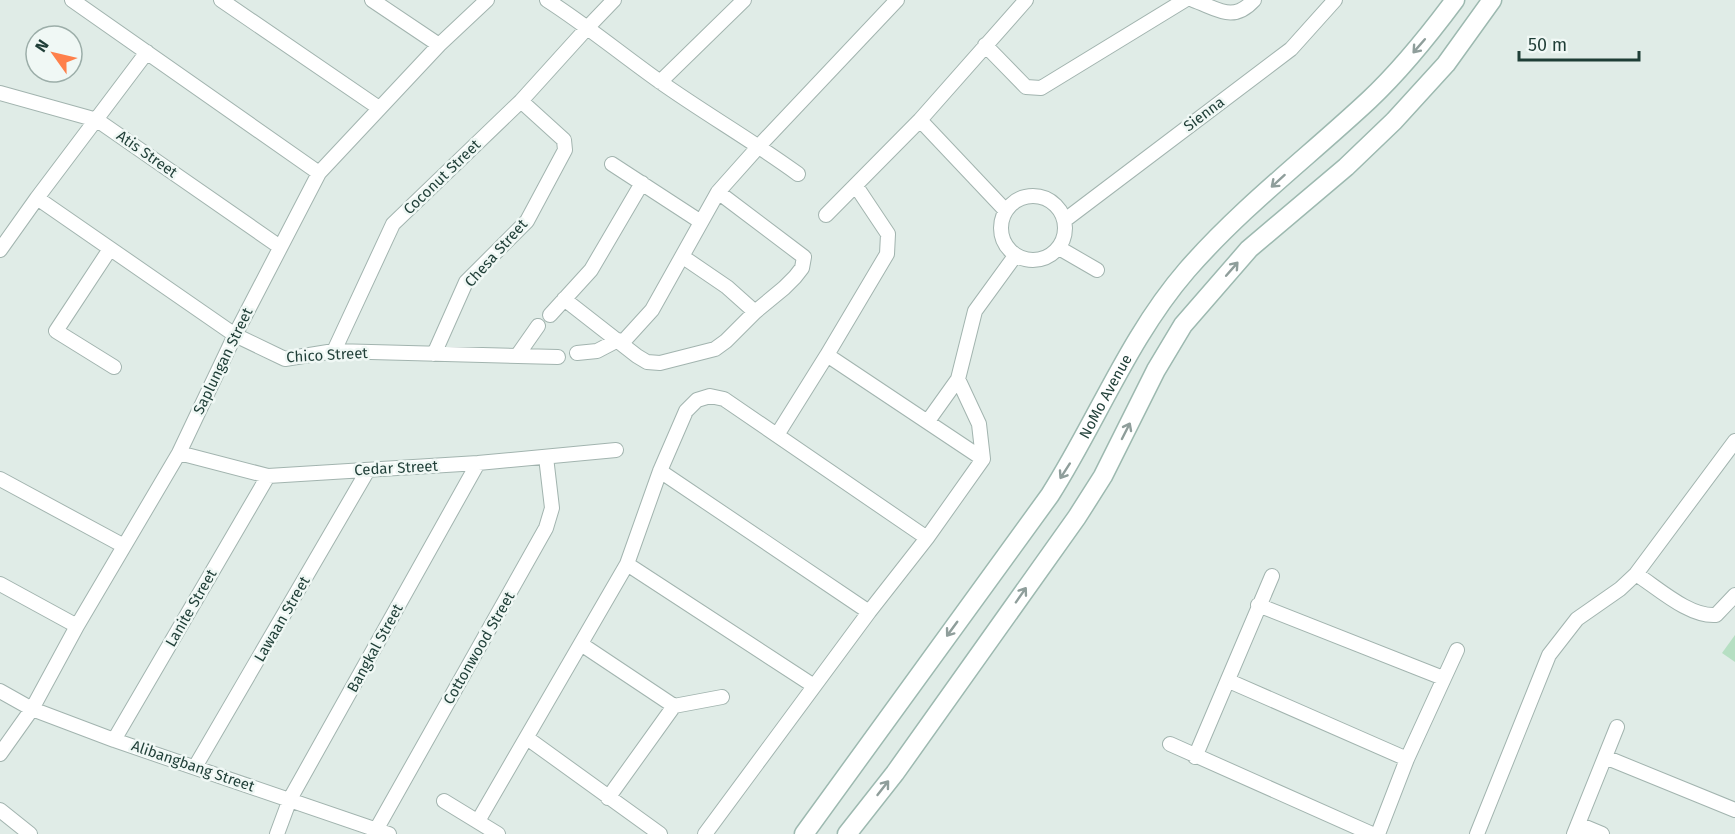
<svg xmlns="http://www.w3.org/2000/svg" width="1735" height="834" font-family="'Fira Sans',sans-serif">
  <style>
    .garden { fill: #b6dfc3 }
    .lines { fill: none; stroke-linecap: round; stroke-linejoin: round }
    .minor-casing { stroke: #a2b4af; stroke-width: 16 }
    .secondary-casing { stroke: #9db9b0; stroke-width: 21 }
    .minor { stroke: #fff; stroke-width: 14 }
    .secondary { stroke: #fff; stroke-width: 18 }
    .oneway { stroke: #8f9e9b }
    .labels { text-anchor: middle; stroke-width: 5; stroke-linejoin: round; paint-order: stroke }
    .street-label { font-size: 15px; fill: #1f3e37; stroke: #f0f8f5 }
  </style>
  <rect width="100%" height="100%" fill="#e0ece7"/>
  <path class="garden" d="M 1735,635 L 1735,662 L 1722,653 Z"/>
  <g class="lines">
    <g class="minor-casing">
      <path id="minor" d="M 72,0 L 319,173
        M 221,0 L 379,108
        M 372,0 L 439,45
        M 547,0 C 586,25 621,54 659,81 C 704,113 753,141 798,174
        M 1193,0 C 1218,9 1233,23 1254,0
        M 985,45 L 1026,87 L 1041,88 L 1185,0
        M 660,82 L 744,0
        M 0,93 L 97,120 L 280,247
        M 920,120 L 1006,211
        M 612,164 L 701,222
        M 856,186 L 888,234 L 887,254 L 827,355 L 983,459
        M1001 228a32 32 0 1 1 64 0a32 32 0 1 1-64 0Z
        M 37,198 L 235,335 L 285,359 L 334,351 L 558,357
        M 826,215 L 920,120 L 1026,0
        M 1065,220 L 1291,49 L 1335,0
        M 1059,248 L 1097,270
        M 110,249 L 56,331 L 114,367
        M 0,250 L 37,198 L 147,52
        M 683,257 L 727,287 L 755,312
        M 564,299 L 637,356 L 647,362 L 660,363 L 715,349 L 726,341 L 755,312 L 784,288 L 795,277 L 802,268 L 804,257 L 718,192
        M 550,315 L 591,270 L 642,183
        M 622,343 L 652,310 L 718,192 L 759,146 L 897,0
        M 334,351 L 393,224 L 521,101 L 588,27 L 614,0
        M 577,353 L 597,351 L 618,340
        M 434,354 L 466,282 L 527,221 L 565,150 L 564,140 L 521,101
        M 517,356 L 538,326
        M 928,421 L 958,379 L 975,311 L 1015,256
        M 777,435 L 827,355
        M 179,453 L 268,476 L 478,463 L 616,450
        M 660,471 L 869,612
        M 0,479 L 124,546
        M 627,564 L 814,686
        M 1636,574 C 1658,588 1689,617 1716,615 L 1735,595
        M 0,584 L 77,626
        M 1258,605 L 1443,678
        M 581,644 L 674,706 L 722,697
        M 1229,681 L 1407,759
        M 0,691 L 32,709 L 114,740 L 389,834
        M 527,738 L 660,834
        M 114,740 L 268,476
        M 1170,744 L 1372,834
        M 0,754 L 32,709 L 77,626 L 179,453 L 235,335 L 319,173 L 439,45 L 487,0
        M 1195,757 L 1272,576
        M 1605,757 L 1735,810
        M 195,767 L 368,470
        M 608,798 L 674,706
        M 444,801 L 498,834
        M 0,810 L 30,834
        M 478,821 L 627,564 L 660,471 L 686,411 L 697,400 L 710,396 L 724,399 L 927,538
        M 1578,824 L 1602,834
        M 376,830 L 546,528 L 552,508 L 546,457
        M 277,834 L 290,799 L 478,463
        M 705,834 L 869,612 L 927,538 L 983,459 L 979,424 L 958,379
        M 1378,834 L 1407,759 L 1457,650
        M 1477,834 L 1549,655 L 1577,619 L 1620,589 L 1636,574 L 1735,441
        M 1574,834 L 1617,727"/>
    </g>
    <g class="secondary-casing">
      <g id="secondary">
        <path id="s1" d="M 804,834 L 1050,495 C 1097,421 1129,337 1187,270 C 1242,207 1308,157 1369,100 C 1401,70 1429,35 1455,0"/>
        <path d="M 847,834 L 895,773 L 1077,517 L 1103,476 L 1156,370 L 1183,325 L 1249,249 L 1346,167 L 1394,121 L 1446,64 L 1492,0"/>
      </g>
    </g>
    <use href="#minor" class="minor"/>
    <use href="#secondary" class="secondary"/>
  </g>
  <defs><path id="oneway-shaft" d="M-6 0H5M1.5-3L5.5 0L1.5 3" fill="none" stroke-width="1.6" stroke-linecap="round" stroke-linejoin="round" transform="scale(1.5)"/></defs>
  <g class="oneway">
    <use href="#oneway-shaft" transform="translate(1419 46) rotate(131)"/>
    <use href="#oneway-shaft" transform="translate(1278 181) rotate(138)"/>
    <use href="#oneway-shaft" transform="translate(1232 269) rotate(-49)"/>
    <use href="#oneway-shaft" transform="translate(1126 431) rotate(-63)"/>
    <use href="#oneway-shaft" transform="translate(1065 471) rotate(123)"/>
    <use href="#oneway-shaft" transform="translate(1021 595) rotate(-55)"/>
    <use href="#oneway-shaft" transform="translate(952 629) rotate(126)"/>
    <use href="#oneway-shaft" transform="translate(883 788) rotate(-52)"/>
  </g>
  <g class="labels">
    <g class="street-label">
      <text transform="translate(1204 114) rotate(-37)" y="5">Sienna</text>
      <text transform="translate(147 154) rotate(35)" y="5">Atis Street</text>
      <text transform="translate(442 177) rotate(-44)" y="5">Coconut Street</text>
      <text transform="translate(496 253) rotate(-48)" y="5">Chesa Street</text>
      <text transform="translate(327 355) rotate(-3)" y="5">Chico Street</text>
      <text transform="translate(223 361) rotate(-64)" y="5">Saplungan Street</text>
      <text dy="5" stroke="none"><textPath href="#s1" startOffset="532">NoMo Avenue</textPath></text>
      <text transform="translate(396 468) rotate(-3)" y="5">Cedar Street</text>
      <text transform="translate(191 608) rotate(-60)" y="5">Lanite Street</text>
      <text transform="translate(282 619) rotate(-60)" y="5">Lawaan Street</text>
      <text transform="translate(375 648) rotate(-61)" y="5">Bangkal Street</text>
      <text transform="translate(479 648) rotate(-60)" y="5">Cottonwood Street</text>
      <text transform="translate(193 766) rotate(19)" y="5">Alibangbang Street</text>
    </g>
  </g>
  <g transform="translate(54 54) rotate(304)"><circle r="28" fill="#f0f8f5" stroke="#9caea9" stroke-width="1.5"/>
  <path d="M0-4.5L10 22L0 15L-10 22Z" fill="#fe804b"/>
  <text y="-9" font-size="16" font-weight="bold" text-anchor="middle" fill="#1f3e37">N</text>
  </g>
  <path d="M1519 51v9h120v-9" fill="none" stroke="#1f3e37" stroke-width="3"/>
  <text x="1528" y="51" font-size="18" fill="#1f3e37" stroke="#f0f8f5" stroke-width="4.5" paint-order="stroke">50 m</text>
</svg>
